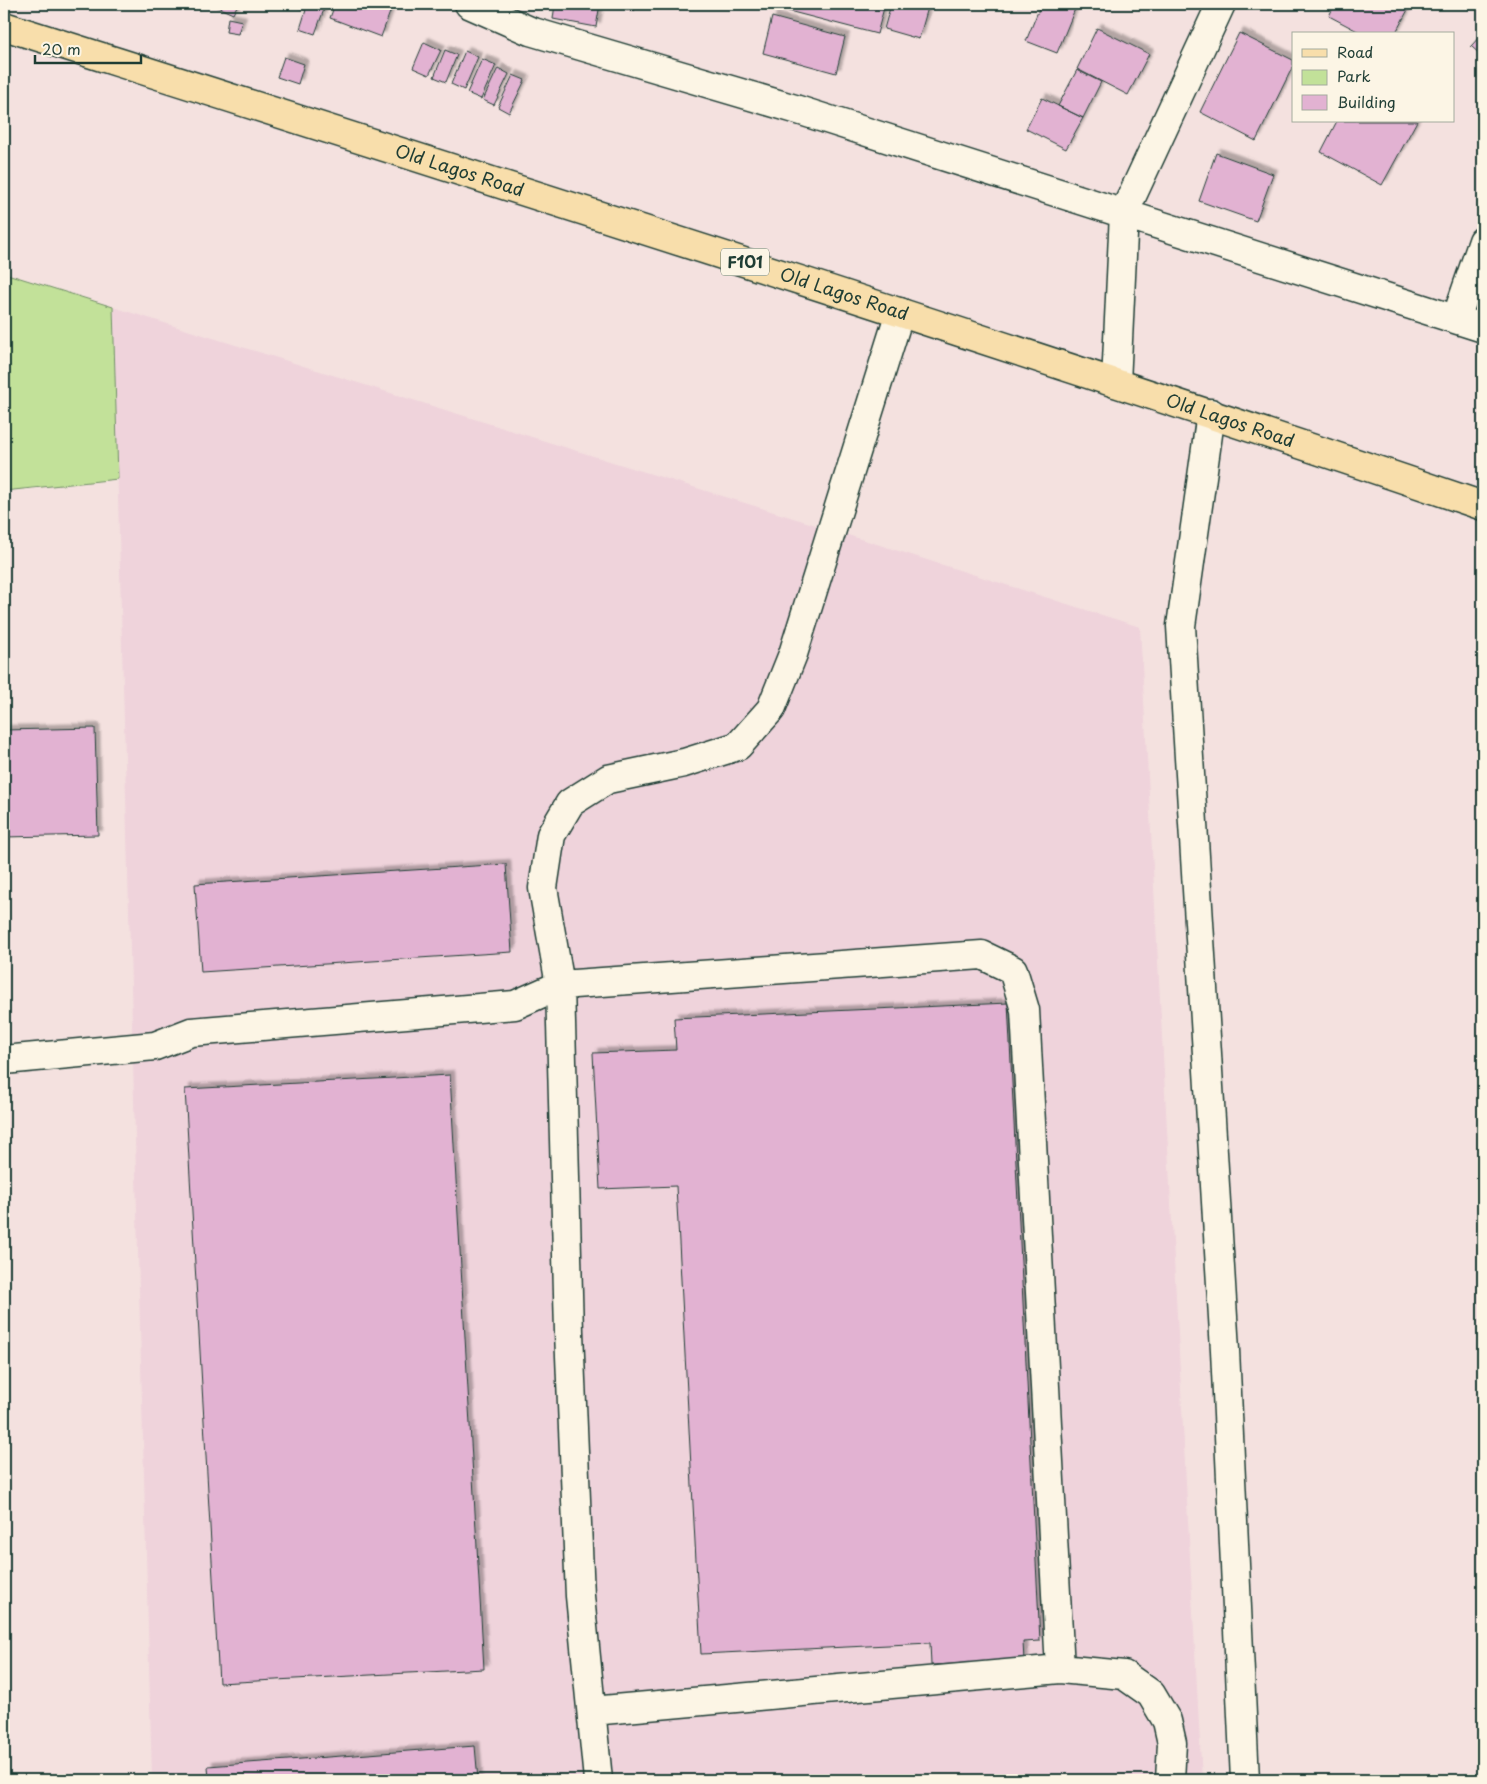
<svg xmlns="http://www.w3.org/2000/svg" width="1487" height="1784" font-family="'Playpen Sans',sans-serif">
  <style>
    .built { fill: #efd3db }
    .green { fill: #c2e199; stroke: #708f66 }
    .building { fill: #e2b2d2; stroke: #1f3d34; filter: url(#shadow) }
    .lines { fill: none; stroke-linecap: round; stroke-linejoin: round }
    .minor-casing { stroke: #1f3d34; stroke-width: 31 }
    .major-casing { stroke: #1f3d34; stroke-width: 31 }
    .minor { stroke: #fcf5e5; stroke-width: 28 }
    .major { stroke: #f8deab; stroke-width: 28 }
    .labels { text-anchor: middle; stroke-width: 4; stroke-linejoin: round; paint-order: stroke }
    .shield { fill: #fcf5e5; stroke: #617469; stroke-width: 1 }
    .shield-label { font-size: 16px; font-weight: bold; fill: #1f3d34 }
    .street-label { font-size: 18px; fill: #1f3d34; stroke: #fcf5e5 }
  </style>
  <defs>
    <filter id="shadow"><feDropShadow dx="4.5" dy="-4.5" stdDeviation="1" flood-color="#0004"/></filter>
  </defs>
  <rect width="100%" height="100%" fill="#f4e1df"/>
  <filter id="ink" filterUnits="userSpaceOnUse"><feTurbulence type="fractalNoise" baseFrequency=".02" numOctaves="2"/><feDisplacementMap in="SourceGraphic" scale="10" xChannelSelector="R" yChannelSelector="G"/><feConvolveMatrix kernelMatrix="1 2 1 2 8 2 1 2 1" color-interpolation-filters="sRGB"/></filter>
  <g filter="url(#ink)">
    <path class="built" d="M 113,307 L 832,530 L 1140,627 L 1202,1780 L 152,1780 Z"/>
    <path class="green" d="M 4,273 L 113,307 L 118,479 L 4,491 Z"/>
    <path class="building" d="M 216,4 L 238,4 L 233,14 L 215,6 Z
      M 286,4 L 326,4 L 315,34 L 300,29 L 306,10 Z
      M 335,4 L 393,4 L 381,37 L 330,18 Z
      M 555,4 L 600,4 L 596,27 L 553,19 Z
      M 608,4 L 636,4 L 634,11 L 608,5 Z
      M 782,4 L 885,4 L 877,34 L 781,9 Z
      M 891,4 L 929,4 L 919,39 L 884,29 Z
      M 1041,4 L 1077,4 L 1057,53 L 1026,41 Z
      M 1335,4 L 1411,4 L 1395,34 L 1363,34 L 1329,16 Z
      M 772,17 L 845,37 L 836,73 L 763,53 Z
      M 228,18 L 242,21 L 238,34 L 226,32 Z
      M 1097,28 L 1149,54 L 1128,95 L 1077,69 Z
      M 1239,33 L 1293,60 L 1293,66 L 1256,141 L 1200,112 Z
      M 1483,33 L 1483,57 L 1471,46 Z
      M 424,42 L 441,50 L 429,75 L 413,68 Z
      M 445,50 L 457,55 L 446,82 L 434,77 Z
      M 465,51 L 478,57 L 464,90 L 451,84 Z
      M 284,57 L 304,64 L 298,84 L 277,77 Z
      M 482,59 L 496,65 L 481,99 L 467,93 Z
      M 498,68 L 509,74 L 494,105 L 483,100 Z
      M 1077,70 L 1101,82 L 1083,118 L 1058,106 Z
      M 513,75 L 525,80 L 509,113 L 498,107 Z
      M 1042,98 L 1083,118 L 1066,149 L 1026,129 Z
      M 1337,121 L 1417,121 L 1382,185 L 1321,152 Z
      M 1216,153 L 1273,174 L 1256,221 L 1199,201 Z
      M 95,728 L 98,835 L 4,837 L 4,730 Z
      M 506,864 L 512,952 L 201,972 L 195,884 Z
      M 1008,1003 L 1040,1641 L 1023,1642 L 1024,1661 L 931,1665 L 930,1643 L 701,1654 L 676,1186 L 600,1189 L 593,1053 L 676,1050 L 674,1018 Z
      M 450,1075 L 484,1669 L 219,1683 L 185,1089 Z
      M 475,1746 L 478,1780 L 209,1780 L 208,1766 Z"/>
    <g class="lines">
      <g class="minor-casing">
        <path id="minor" d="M 469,4 L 530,31 L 795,109 L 1483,328
          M 1456,319 L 1483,241
          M 1116,383 L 1124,213 L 1221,4
          M 1211,413 L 1181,626 L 1225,1350 L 1245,1780
          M 4,1060 L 155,1046 L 191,1032 L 515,1005 L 560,985 L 982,955 L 1013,970 L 1025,1010 L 1060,1669
          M 592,1711 L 1060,1669 L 1124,1675 L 1151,1694 L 1167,1721 L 1172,1743 L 1170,1780
          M 598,1780 L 580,1596 L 569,1332 L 560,985 L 543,888 L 551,835 L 570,803 L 608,779 L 684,763 L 738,746 L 771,709 L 793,654 L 900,312"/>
      </g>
      <g class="major-casing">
        <g id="major">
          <path id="s1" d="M 4,26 C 498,183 992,339 1483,506"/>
        </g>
      </g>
      <use href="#minor" class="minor"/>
      <use href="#major" class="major"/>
    </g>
  </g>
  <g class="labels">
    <rect class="shield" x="721" y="248.5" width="48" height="27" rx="4"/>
    <g class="shield-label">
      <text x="745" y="268">F101</text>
    </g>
    <g class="street-label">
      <text dy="6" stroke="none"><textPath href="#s1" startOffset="478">Old Lagos Road</textPath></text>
      <text dy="6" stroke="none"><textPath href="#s1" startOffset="882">Old Lagos Road</textPath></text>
      <text dy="6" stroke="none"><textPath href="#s1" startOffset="1288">Old Lagos Road</textPath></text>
    </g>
  </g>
  <rect width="1487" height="1784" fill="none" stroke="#fcf5e5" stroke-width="20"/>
  <rect x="10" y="10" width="1467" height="1764" fill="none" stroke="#1f3d34" stroke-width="2" filter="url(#ink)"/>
  <rect x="1292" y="32" width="162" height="90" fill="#fcf5e5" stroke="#a4ab9e"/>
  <rect x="1302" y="49" width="25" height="8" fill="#f8deab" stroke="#a4ab9e"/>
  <text x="1337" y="58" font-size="15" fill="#1f3d34">Road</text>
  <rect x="1302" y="70" width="25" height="15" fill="#c2e199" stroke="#a4ab9e"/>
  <text x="1337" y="82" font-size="15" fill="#1f3d34">Park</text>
  <rect x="1302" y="95" width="25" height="15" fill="#e2b2d2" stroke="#a4ab9e"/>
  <text x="1337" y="108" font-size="15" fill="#1f3d34">Building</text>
  <path d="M35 55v8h106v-8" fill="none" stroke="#1f3d34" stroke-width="2.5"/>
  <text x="42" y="55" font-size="15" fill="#1f3d34" stroke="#fcf5e5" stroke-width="4" paint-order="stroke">20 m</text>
</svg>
